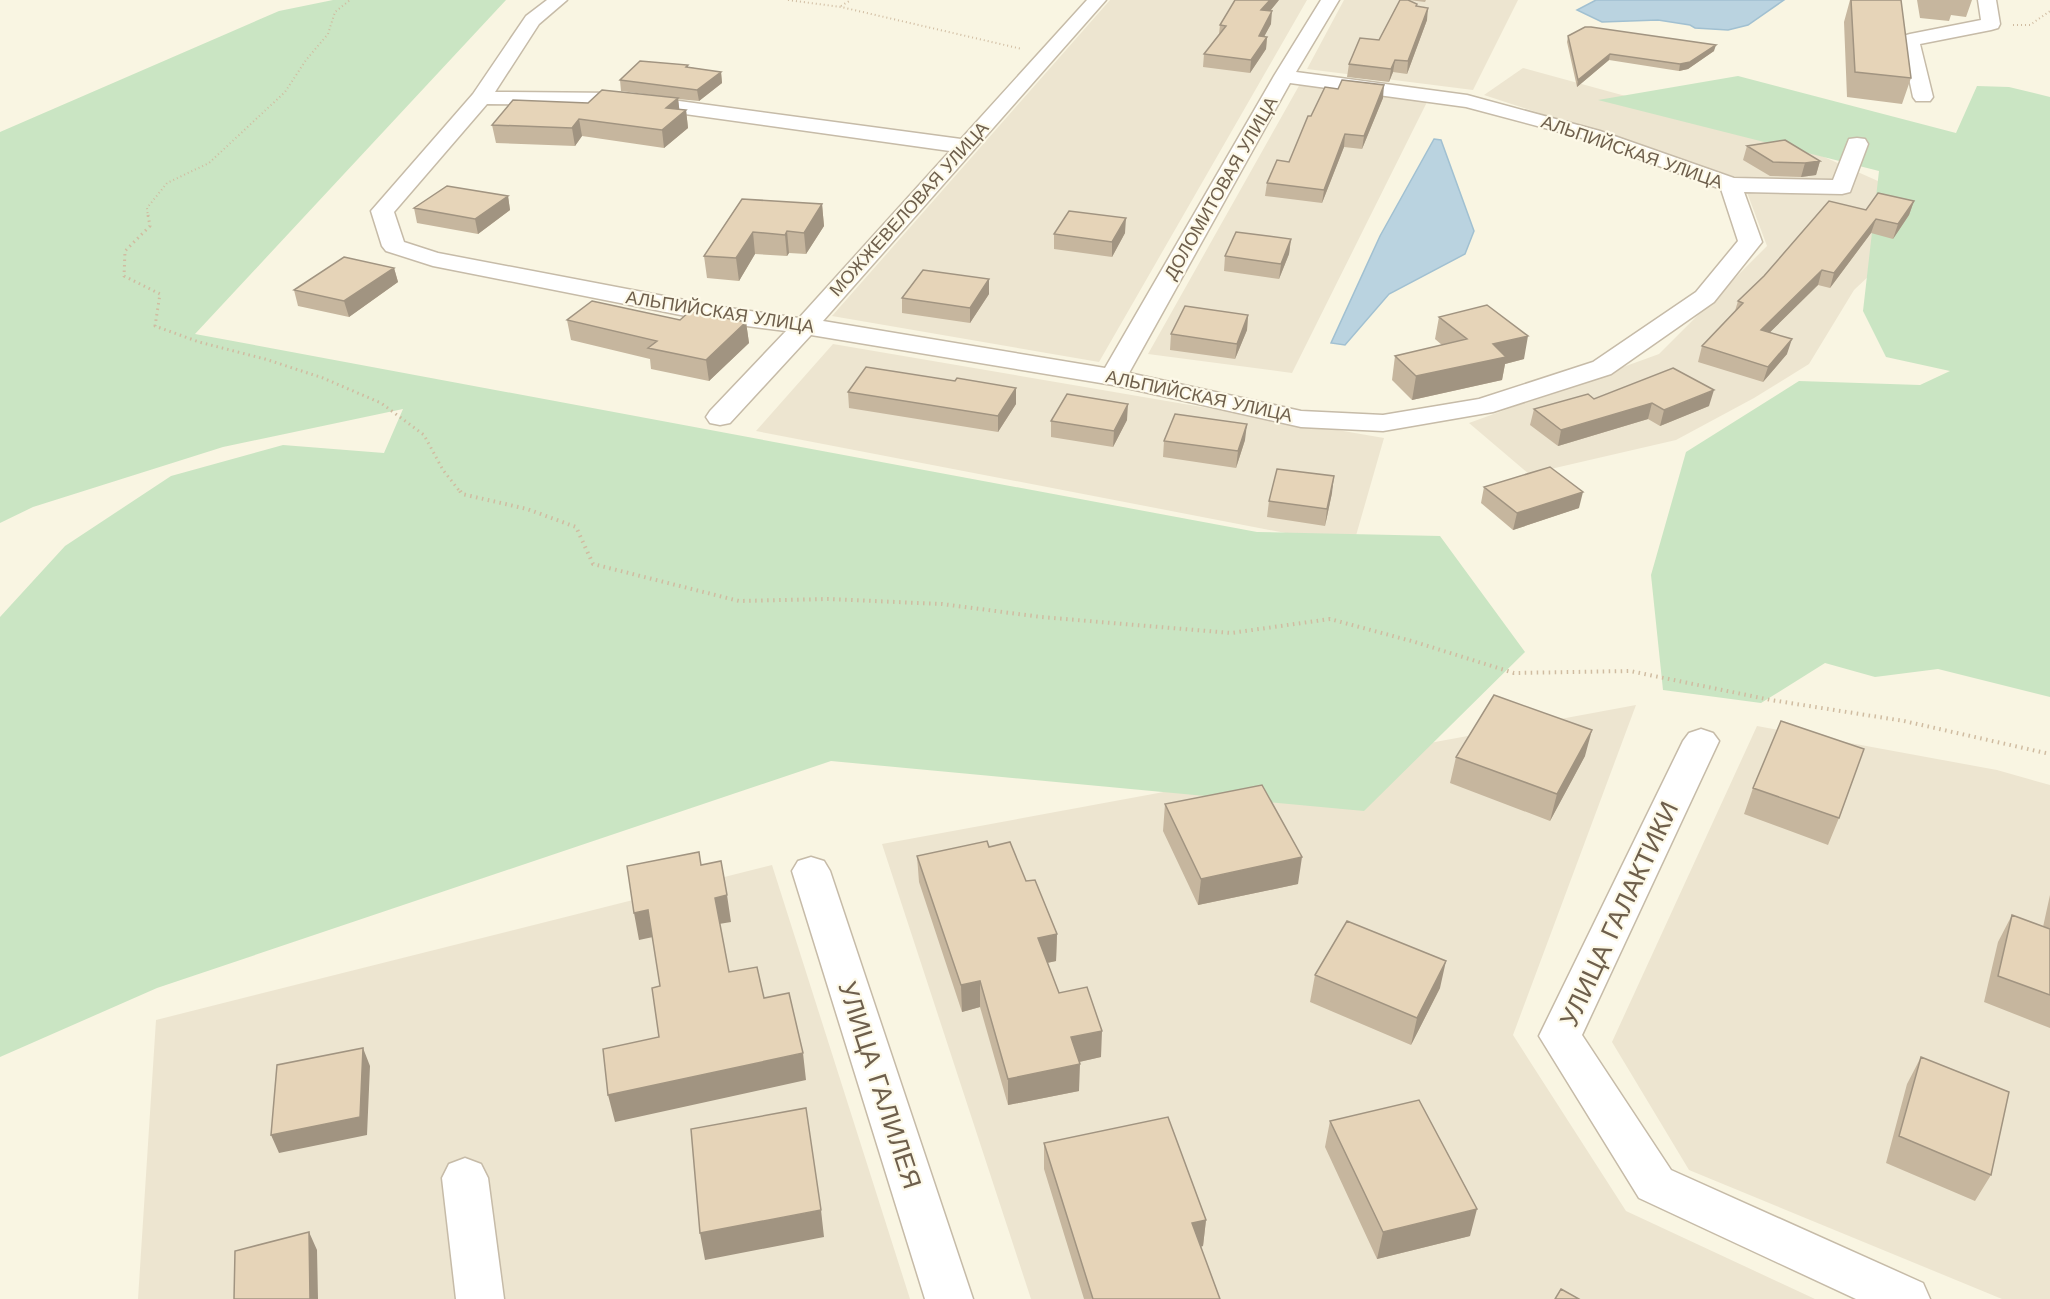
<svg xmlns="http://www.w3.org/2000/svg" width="2050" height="1299" font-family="'Work Sans',sans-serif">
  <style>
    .residential { fill: #ede5d0 }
    .green { fill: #cae5c3 }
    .water { fill: #bad3e0; stroke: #a1c0d1; stroke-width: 1.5 }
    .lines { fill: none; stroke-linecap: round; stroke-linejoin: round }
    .minor-casing { stroke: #c6bba8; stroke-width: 3 }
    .path-far2 { stroke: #d0bca1; stroke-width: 2; stroke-dasharray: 1 3; stroke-linecap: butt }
    .path-far1 { stroke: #d0bca1; stroke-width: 3; stroke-dasharray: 1.5 4; stroke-linecap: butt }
    .path { stroke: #d0bca1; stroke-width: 4; stroke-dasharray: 1.5 4.5; stroke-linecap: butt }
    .minor { fill: #fff; fill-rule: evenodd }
    .wall { fill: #c6b69e }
    .shaded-wall { fill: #a19481 }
    .building { fill: #e6d4b8; stroke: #a19481; stroke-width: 1.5 }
    .labels { text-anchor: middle; stroke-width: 4.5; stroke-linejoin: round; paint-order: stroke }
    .far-street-label { font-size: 18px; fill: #6e5f4c; stroke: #fdf9e8 }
    .near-street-label { font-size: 26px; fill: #6e5f4c; stroke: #fdf9e8 }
  </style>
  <rect width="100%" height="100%" fill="#f9f5e2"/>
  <path class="residential" d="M 1110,0 L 1307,0 L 1099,362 L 832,316 Z
    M 1344,0 L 1518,0 L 1473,90 L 1307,69 Z
    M 1523,68 L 1786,140 L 1934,206 L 1906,241 L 1854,290 L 1809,364 L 1754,398 L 1676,440 L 1529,474 L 1469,423 L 1659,354 L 1767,246 L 1742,179 L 1484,95 Z
    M 1300,84 L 1427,102 L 1292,373 L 1148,354 Z
    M 833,344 L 1384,438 L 1353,546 L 756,431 Z
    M 1636,705 L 1513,1035 L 1626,1211 L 1815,1299 L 1031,1299 L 882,844 Z
    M 1757,726 L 1997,770 L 2050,785 L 2050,1299 L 2002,1299 L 1689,1170 L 1612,1042 Z
    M 772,865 L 910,1299 L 138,1299 L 156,1020 Z"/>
  <path class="green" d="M 333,0 L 506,0 L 195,334 L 1257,532 L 1440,536 L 1525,652 L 1364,811 L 831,761 L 157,988 L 0,1057 L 0,617 L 65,546 L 171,476 L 283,445 L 384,453 L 403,409 L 223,447 L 33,507 L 0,523 L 0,132 L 279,11 Z
    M 1738,76 L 1956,133 L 1977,86 L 2009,87 L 2050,97 L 2050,697 L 1938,669 L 1875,677 L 1825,663 L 1761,703 L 1663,690 L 1651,575 L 1686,452 L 1799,381 L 1920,385 L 1950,371 L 1886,357 L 1863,311 L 1879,171 L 1598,100 Z"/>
  <path class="water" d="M 1596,0 L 1784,0 L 1748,25 L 1728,30 L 1695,28 L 1690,25 L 1658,20 L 1602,22 L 1577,10 Z
    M 1434,139 L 1441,140 L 1474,231 L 1465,254 L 1389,294 L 1345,345 L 1331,343 L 1380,236 Z"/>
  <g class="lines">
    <g class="minor-casing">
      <path id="minor" d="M 547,0 L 567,0 L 539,24 L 495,92 L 620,93 L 961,139 L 1087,0 L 1106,0 L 823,321 L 1105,368 L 1274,76 L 1321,0 L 1339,0 L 1296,72 L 1467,95 L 1600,131 L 1734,178 L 1833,180 L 1849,139 L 1857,138 L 1865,139 L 1868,144 L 1850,192 L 1842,194 L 1744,192 L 1762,242 L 1714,302 L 1611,374 L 1493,412 L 1383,431 L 1301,427 L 1113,385 L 811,335 L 730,423 L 720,425 L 710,423 L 706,417 L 710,411 L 786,331 L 716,322 L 433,266 L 386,251 L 382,246 L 371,211 L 473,94 L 526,16 ZM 1290,83 L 1466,107 L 1586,139 L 1721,189 L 1738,241 L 1696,292 L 1593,362 L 1479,399 L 1383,415 L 1301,411 L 1129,373 ZM 487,104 L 620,105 L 950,151 L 799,318 L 716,306 L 438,253 L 404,242 L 394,212 Z
        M 1978,0 L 1996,0 L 2000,24 L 1998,28 L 1991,30 L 1920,44 L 1933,97 L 1930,101 L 1916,101 L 1913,97 L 1901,40 L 1903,36 L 1910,34 L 1981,20 Z
        M 1701,729 L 1713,733 L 1719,741 L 1582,1035 L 1671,1170 L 1923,1283 L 1930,1299 L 1856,1299 L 1639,1198 L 1539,1036 L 1683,741 L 1689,733 Z
        M 811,857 L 824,861 L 830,871 L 973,1299 L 925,1299 L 792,871 L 798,861 Z
        M 465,1158 L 481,1164 L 488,1178 L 504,1299 L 456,1299 L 442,1178 L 449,1164 Z"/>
    </g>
    <path class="path-far2" d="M 788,0 L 841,7 L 1022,49
      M 841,6 L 851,0
      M 2013,25 L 2030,25 L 2050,11
      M 148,217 L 147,208 L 167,183 L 209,163 L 285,92 L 306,60 L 328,34 L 335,12 L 350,0"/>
    <path class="path-far1" d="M 148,215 L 150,226 L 125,251 L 124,276 L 160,294 L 155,326 L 199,342 L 265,359 L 323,378 L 381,403 L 424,435 L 443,470 L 461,493"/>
    <path class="path" d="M 460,491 L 462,494 L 527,509 L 576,527 L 593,564 L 739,601 L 828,599 L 942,604 L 1041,617 L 1231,633 L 1330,619 L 1415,642 L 1514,673 L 1630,671 L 1771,700 L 1904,721 L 2050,754"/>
    <use href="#minor" class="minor"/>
  </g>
  <path class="wall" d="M 1279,0 L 1270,11 L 1271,24 L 1264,36 L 1267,37 L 1266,49 L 1250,73 L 1203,67 L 1204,54 L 1219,34 L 1220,25 Z
    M 1400,0 L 1426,0 L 1425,2 L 1409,0 L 1417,6 L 1427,20 L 1407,74 L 1393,72 L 1389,82 L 1347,77 L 1349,64 L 1379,40 Z
    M 1850,0 L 1901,0 L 1911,78 L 1902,104 L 1847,97 L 1844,22 Z
    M 1917,0 L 1972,0 L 1966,17 L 1951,15 L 1949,21 L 1920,18 Z
    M 1568,36 L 1714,51 L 1688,69 L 1679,71 L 1609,60 L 1577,87 L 1567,42 Z
    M 688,65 L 688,67 L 721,72 L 722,83 L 699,101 L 678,99 L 679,109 L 686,110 L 688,128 L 664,148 L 582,136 L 575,146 L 496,143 L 492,125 L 674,98 L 621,91 L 620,80 Z
    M 1383,98 L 1362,149 L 1344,147 L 1322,203 L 1265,196 L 1267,183 L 1289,162 L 1311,116 Z
    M 1747,146 L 1820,161 L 1816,175 L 1801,177 L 1770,176 L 1743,160 Z
    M 508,196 L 510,210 L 478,234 L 417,223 L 414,208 Z
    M 742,199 L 822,204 L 824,226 L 806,254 L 789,253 L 787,256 L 755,254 L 739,281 L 707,278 L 704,256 Z
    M 1914,201 L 1909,215 L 1893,239 L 1871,233 L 1830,288 L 1818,285 L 1770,332 L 1787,354 L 1763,382 L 1698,362 L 1702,346 L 1735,311 L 1738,301 L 1866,210 Z
    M 1125,233 L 1112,257 L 1054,249 L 1054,234 Z
    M 1291,239 L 1289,254 L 1279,279 L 1224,271 L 1225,256 Z
    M 394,268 L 398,282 L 349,317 L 298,306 L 294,290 Z
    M 989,279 L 989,294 L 970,323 L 902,313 L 902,298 Z
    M 1248,315 L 1247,330 L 1235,359 L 1170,350 L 1171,334 Z
    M 1439,317 L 1524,359 L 1505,364 L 1502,380 L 1412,400 L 1392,380 L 1395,356 L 1442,345 L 1435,339 Z
    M 567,320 L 680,320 L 746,322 L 749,343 L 709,381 L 651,369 L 650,359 L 571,340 Z
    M 955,381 L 1016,388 L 1016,404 L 998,432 L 849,408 L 848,392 Z
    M 1594,399 L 1709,406 L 1660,426 L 1648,419 L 1558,446 L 1530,425 L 1534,409 Z
    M 1127,420 L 1113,447 L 1051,437 L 1051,421 Z
    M 1245,440 L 1236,468 L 1163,457 L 1164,441 Z
    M 1484,487 L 1579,508 L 1513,530 L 1481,503 Z
    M 1332,493 L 1325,526 L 1267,517 L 1269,501 Z
    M 1585,756 L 1550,821 L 1450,783 L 1456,757 Z
    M 1753,788 L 1839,818 L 1828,845 L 1744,814 Z
    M 1165,804 L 1298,884 L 1198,905 L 1163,831 Z
    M 989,847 L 1026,881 L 1057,934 L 1056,961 L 1047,963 L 1059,993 L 1101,1057 L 1079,1062 L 1079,1091 L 1008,1105 L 980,1007 L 962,1012 L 919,882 L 917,856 Z
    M 2050,895 L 2050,1028 L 1984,1002 L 1998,942 L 2012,915 L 2043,927 Z
    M 1315,975 L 1440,988 L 1411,1045 L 1310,1002 Z
    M 1921,1057 L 1991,1175 L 1975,1201 L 1886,1163 L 1907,1084 Z
    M 1330,1121 L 1470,1236 L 1377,1259 L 1325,1147 Z
    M 1044,1143 L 1206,1220 L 1203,1246 L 1200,1247 L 1220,1299 L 1084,1299 L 1044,1169 Z"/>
  <path class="shaded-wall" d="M 1270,0 L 1279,0 L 1260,23 L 1261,10 Z
    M 1428,8 L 1427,20 L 1407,74 L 1408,61 Z
    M 1272,11 L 1271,24 L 1258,48 L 1259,36 Z
    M 1267,37 L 1266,49 L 1250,73 L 1251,60 Z
    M 1716,45 L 1714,51 L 1688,69 L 1679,71 L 1680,64 Z
    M 1610,54 L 1609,60 L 1577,87 L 1578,80 Z
    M 1395,60 L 1393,72 L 1389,82 L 1391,69 Z
    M 721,72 L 722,83 L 699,101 L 697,90 Z
    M 1384,85 L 1383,98 L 1362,149 L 1364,136 Z
    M 678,98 L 680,115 L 686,110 L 688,128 L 664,148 L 662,130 L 666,108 Z
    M 579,119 L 582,136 L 575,146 L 572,128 Z
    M 1345,134 L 1344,147 L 1322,203 L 1324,190 Z
    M 1820,161 L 1816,175 L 1801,177 L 1805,163 Z
    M 508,196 L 510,210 L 478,234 L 475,219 Z
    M 1914,201 L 1909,215 L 1893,239 L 1898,224 Z
    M 822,204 L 824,226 L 806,254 L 804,233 Z
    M 1126,218 L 1125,233 L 1112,257 L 1112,242 Z
    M 1876,219 L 1871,233 L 1830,288 L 1834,273 Z
    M 787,231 L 789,253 L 787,256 L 785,235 Z
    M 753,232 L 755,254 L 739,281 L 736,258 Z
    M 1291,239 L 1289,254 L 1279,279 L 1281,264 Z
    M 394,268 L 398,282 L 349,317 L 344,301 Z
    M 1822,270 L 1818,285 L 1757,345 L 1761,330 Z
    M 989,279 L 989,294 L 970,323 L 970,308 Z
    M 1248,315 L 1247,330 L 1235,359 L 1237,344 Z
    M 746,322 L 749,343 L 709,381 L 706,360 Z
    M 1528,336 L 1524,359 L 1505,364 L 1502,380 L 1412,400 L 1416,376 L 1493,344 Z
    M 1792,339 L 1787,354 L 1763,382 L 1768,367 Z
    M 1016,388 L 1016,404 L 998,432 L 998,416 Z
    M 1714,390 L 1709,406 L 1660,426 L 1664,410 Z
    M 1652,403 L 1648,419 L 1558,446 L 1561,430 Z
    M 1128,404 L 1127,420 L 1113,447 L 1114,431 Z
    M 1247,424 L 1245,440 L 1236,468 L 1238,451 Z
    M 1334,476 L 1332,493 L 1325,526 L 1327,509 Z
    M 1583,492 L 1579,508 L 1513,530 L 1517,513 Z
    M 1592,730 L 1585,756 L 1550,821 L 1557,794 Z
    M 1302,857 L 1298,884 L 1198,905 L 1201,879 Z
    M 727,895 L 731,922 L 719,924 L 715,898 Z
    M 648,910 L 653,937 L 639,940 L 634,913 Z
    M 1057,934 L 1056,961 L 1037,965 L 1038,938 Z
    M 1446,961 L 1440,988 L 1411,1045 L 1417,1018 Z
    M 980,981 L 980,1007 L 962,1012 L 961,985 Z
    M 1102,1031 L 1101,1057 L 1070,1064 L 1071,1037 Z
    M 363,1048 L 370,1066 L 367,1135 L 279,1153 L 271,1135 Z
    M 803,1053 L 806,1080 L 615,1122 L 608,1095 Z
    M 1080,1064 L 1079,1091 L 1008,1105 L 1008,1079 Z
    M 1477,1209 L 1470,1236 L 1377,1259 L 1383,1232 Z
    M 821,1210 L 824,1237 L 705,1260 L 700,1233 Z
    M 1206,1220 L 1203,1246 L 1189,1250 L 1192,1223 Z
    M 309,1232 L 317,1250 L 318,1299 L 310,1299 Z"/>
  <path class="building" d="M 1235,0 L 1270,0 L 1261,10 L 1272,11 L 1259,36 L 1267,37 L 1251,60 L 1204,54 L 1226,26 L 1220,25 Z
    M 1400,0 L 1408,0 L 1417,4 L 1416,6 L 1428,8 L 1408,61 L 1395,60 L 1391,69 L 1349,64 L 1360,38 L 1379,40 Z
    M 1851,0 L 1901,0 L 1911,78 L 1855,72 Z
    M 1585,27 L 1591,27 L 1716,45 L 1690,62 L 1680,64 L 1610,54 L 1578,80 L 1568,36 Z
    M 640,61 L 688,65 L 686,67 L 721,72 L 697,90 L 620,80 Z
    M 1342,80 L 1384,85 L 1364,136 L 1345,134 L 1324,190 L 1267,183 L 1277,160 L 1289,162 L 1308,116 L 1311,116 L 1325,87 L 1338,89 Z
    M 602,90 L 678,98 L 666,108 L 686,110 L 662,130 L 579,119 L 572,128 L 492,125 L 513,100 L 588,103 Z
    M 1785,140 L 1820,161 L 1805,163 L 1773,162 L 1747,146 Z
    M 447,186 L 508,196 L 475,219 L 414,208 Z
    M 1878,193 L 1914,201 L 1898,224 L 1876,219 L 1834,273 L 1822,270 L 1761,330 L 1792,339 L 1768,367 L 1702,346 L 1743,303 L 1738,301 L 1764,276 L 1829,201 L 1866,210 Z
    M 742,199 L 822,204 L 804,233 L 787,231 L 785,235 L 753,232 L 736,258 L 704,256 Z
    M 1069,211 L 1126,218 L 1112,242 L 1054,234 Z
    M 1236,232 L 1291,239 L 1281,264 L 1225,256 Z
    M 344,257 L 394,268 L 344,301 L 294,290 Z
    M 923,270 L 989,279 L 970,308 L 902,298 Z
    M 592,301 L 680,320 L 690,311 L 746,322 L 706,360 L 648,348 L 657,341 L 567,320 Z
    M 1487,305 L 1528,336 L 1493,344 L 1506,357 L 1416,376 L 1395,356 L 1467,339 L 1439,317 Z
    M 1185,306 L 1248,315 L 1237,344 L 1171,334 Z
    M 866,367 L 955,381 L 957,378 L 1016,388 L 998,416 L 848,392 Z
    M 1673,368 L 1714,390 L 1664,410 L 1652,403 L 1561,430 L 1534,409 L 1588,394 L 1594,399 Z
    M 1067,394 L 1128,404 L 1114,431 L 1051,421 Z
    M 1175,414 L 1247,424 L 1238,451 L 1164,441 Z
    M 1550,467 L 1583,492 L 1517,513 L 1484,487 Z
    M 1277,469 L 1334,476 L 1327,509 L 1269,501 Z
    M 1494,695 L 1592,730 L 1557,794 L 1456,757 Z
    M 1781,721 L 1864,749 L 1839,818 L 1753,788 Z
    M 1262,785 L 1302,857 L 1201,879 L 1165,804 Z
    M 987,841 L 989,847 L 1010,842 L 1026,881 L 1035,880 L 1057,934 L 1038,938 L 1059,993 L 1087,987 L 1102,1031 L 1071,1037 L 1080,1064 L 1008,1079 L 980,981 L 961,985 L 917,856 Z
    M 699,852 L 701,865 L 721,861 L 727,895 L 715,898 L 729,972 L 757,967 L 764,998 L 789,993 L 803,1053 L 608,1095 L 603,1049 L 659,1037 L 652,988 L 660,986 L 648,910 L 634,913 L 627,866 Z
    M 2012,915 L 2050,929 L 2050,995 L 1998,976 Z
    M 1347,921 L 1446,961 L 1417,1018 L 1315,975 Z
    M 363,1048 L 360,1117 L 271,1135 L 277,1065 Z
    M 1921,1057 L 2009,1092 L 1991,1175 L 1899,1136 Z
    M 1419,1100 L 1477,1209 L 1383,1232 L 1330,1121 Z
    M 806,1108 L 821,1210 L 700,1233 L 691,1129 Z
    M 1168,1117 L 1206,1220 L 1192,1223 L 1220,1299 L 1093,1299 L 1044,1143 Z
    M 309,1232 L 310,1299 L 234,1299 L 235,1251 Z
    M 1561,1289 L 1579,1299 L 1555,1299 Z"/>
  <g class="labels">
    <g class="far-street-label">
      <text transform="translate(1632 152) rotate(19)" y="6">АЛЬПИЙСКАЯ УЛИЦА</text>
      <text transform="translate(1221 188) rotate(-60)" y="6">ДОЛОМИТОВАЯ УЛИЦА</text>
      <text transform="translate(909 209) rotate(-48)" y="6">МОЖЖЕВЕЛОВАЯ УЛИЦА</text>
      <text transform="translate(720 312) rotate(9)" y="6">АЛЬПИЙСКАЯ УЛИЦА</text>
      <text transform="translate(1199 396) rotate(12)" y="6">АЛЬПИЙСКАЯ УЛИЦА</text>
    </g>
    <g class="near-street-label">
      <text transform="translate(1619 914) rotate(-65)" y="9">УЛИЦА ГАЛАКТИКИ</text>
      <text transform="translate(880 1085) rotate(72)" y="9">УЛИЦА ГАЛИЛЕЯ</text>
    </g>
  </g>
</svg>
